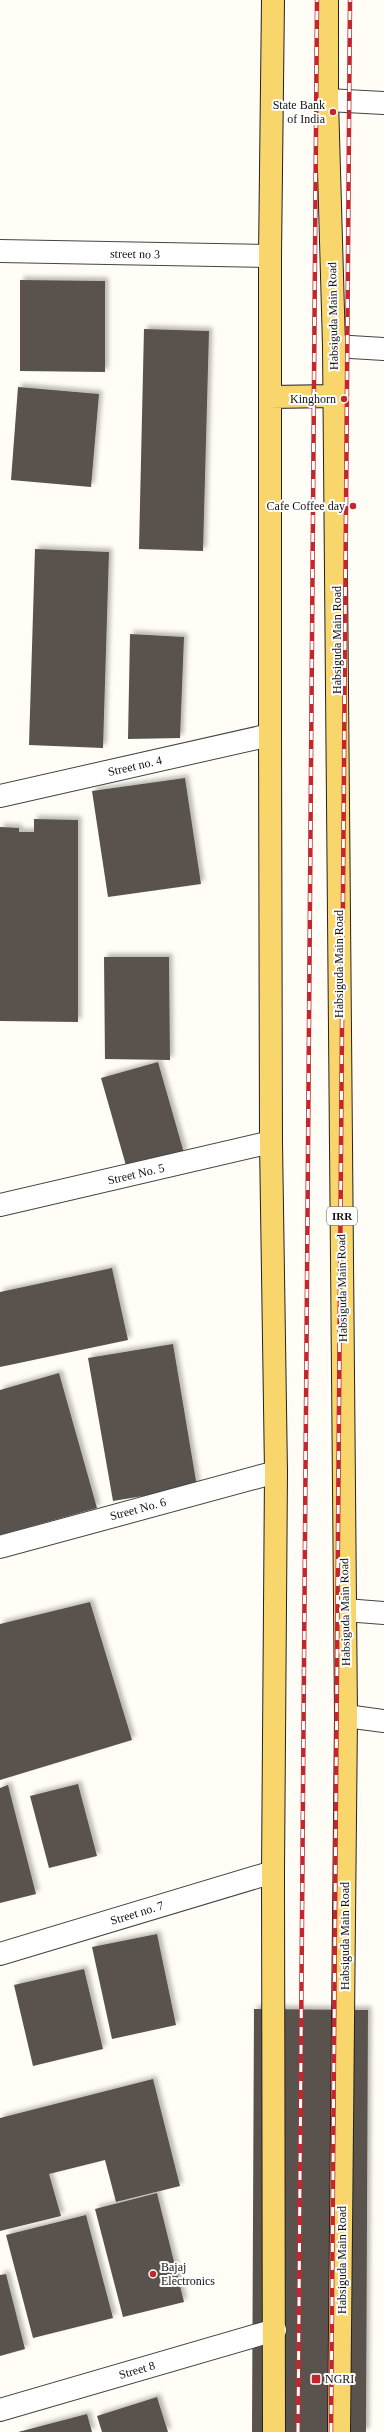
<svg xmlns="http://www.w3.org/2000/svg" width="384" height="2432" font-family="'Times New Roman',serif">
  <style>
    .building { fill: #5a524d; filter: url(#shadow) }
    .lines { fill: none; stroke-linecap: round; stroke-linejoin: round }
    .minor-casing { stroke: #444; stroke-width: 24 }
    .major-casing { stroke: #222; stroke-width: 24 }
    .minor { stroke: #fff; stroke-width: 22 }
    .major { stroke: #f9d66b; stroke-width: 22 }
    .rail-casing { stroke: #c4262e; stroke-width: 4.5 }
    .rail { stroke: #fff; stroke-width: 3; stroke-dasharray: 9; stroke-linecap: butt }
    .poi-dot { fill: #c4262e; stroke: #fff; stroke-width: 1.5 }
    .labels { text-anchor: middle; stroke-width: 4; stroke-linejoin: round; paint-order: stroke }
    .shield { fill: #fff; stroke: #585858; stroke-width: 1 }
    .shield-label { font-size: 11px; font-weight: bold; fill: #111 }
    .poi-label { font-size: 12px; fill: #111; stroke: #fff; text-anchor: end }
    .street-label { font-size: 12px; fill: #111; stroke: #fff }
  </style>
  <defs>
    <filter id="shadow"><feDropShadow dx="3.5" dy="-3.5" stdDeviation="2" flood-color="#0004"/></filter>
  </defs>
  <rect width="100%" height="100%" fill="#fffdf5"/>
  <path class="building" d="M 20,280 L 105,281 L 105,372 L 20,371 Z
    M 144,329 L 209,331 L 203,551 L 139,549 Z
    M 18,387 L 99,394 L 91,487 L 11,480 Z
    M 35,549 L 109,552 L 103,748 L 29,745 Z
    M 130,634 L 184,637 L 180,738 L 128,739 Z
    M 185,778 L 201,884 L 108,897 L 92,791 Z
    M 34,819 L 78,820 L 78,1022 L 0,1021 L 0,827 L 19,828 L 19,832 L 34,832 Z
    M 104,957 L 169,957 L 170,1060 L 105,1059 Z
    M 158,1062 L 184,1153 L 127,1169 L 101,1078 Z
    M 112,1268 L 128,1340 L 0,1367 L 0,1292 Z
    M 173,1344 L 197,1487 L 113,1501 L 88,1358 Z
    M 59,1373 L 97,1508 L 0,1535 L 0,1390 Z
    M 90,1602 L 132,1740 L 0,1780 L 0,1624 Z
    M 78,1784 L 97,1856 L 49,1868 L 30,1796 Z
    M 8,1785 L 36,1894 L 0,1903 L 0,1788 Z
    M 157,1934 L 176,2025 L 112,2039 L 92,1947 Z
    M 84,1969 L 103,2049 L 33,2066 L 14,1985 Z
    M 254,2009 L 368,2010 L 366,2432 L 252,2432 Z
    M 153,2079 L 180,2186 L 116,2202 L 105,2160 L 49,2174 L 61,2216 L 0,2231 L 0,2118 Z
    M 157,2193 L 184,2302 L 123,2317 L 95,2209 Z
    M 86,2215 L 113,2318 L 33,2338 L 6,2235 Z
    M 6,2274 L 25,2349 L 0,2356 L 0,2275 Z
    M 157,2397 L 168,2432 L 102,2432 L 97,2416 Z
    M 87,2414 L 92,2432 L 18,2432 Z"/>
  <g class="lines">
    <g class="minor-casing">
      <path id="minor" d="M 327,100 L 384,103
        M 0,251 L 270,256
        M 334,346 L 384,349
        M 0,796 L 270,735
        M 0,1205 L 271,1142
        M 0,1547 L 276,1472
        M 345,1610 L 384,1613
        M 346,1716 L 384,1721
        M 0,1954 L 273,1872
        M 0,2410 L 275,2330"/>
    </g>
    <g class="major-casing">
      <path id="major" d="M 273,0 L 270,256 L 270,735 L 271,1142 L 276,1472 L 273,1872 L 274,2432
        M 327,0 L 327,100 L 334,346 L 346,1716 L 339,2432
        M 270,397 L 335,396"/>
    </g>
    <use href="#minor" class="minor"/>
    <use href="#major" class="major"/>
    <g class="rail-casing">
      <path id="rail" d="M 298,2432 L 317,0
        M 331,2432 L 350,0"/>
    </g>
    <use href="#rail" class="rail"/>
  </g>
  <g class="poi-dot">
    <circle cx="333" cy="112" r="4"/>
    <circle cx="344" cy="399" r="4"/>
    <circle cx="353" cy="506" r="4"/>
    <circle cx="153" cy="2274" r="4"/>
    <rect x="311" y="2374" width="10" height="10" rx="2"/>
  </g>
  <g class="labels">
    <rect class="shield" x="327" y="1207" width="30" height="18" rx="3"/>
    <g class="shield-label">
      <text x="342" y="1220">IRR</text>
    </g>
    <g class="poi-label">
      <text x="325" y="109">State Bank<tspan x="325" dy="14">of India</tspan></text>
      <text x="336" y="403">Kinghorn</text>
      <text x="345" y="510">Cafe Coffee day</text>
      <text x="161" y="2271" text-anchor="start">Bajaj<tspan x="161" dy="14">Electronics</tspan></text>
      <text x="325" y="2383" text-anchor="start">NGRI</text>
    </g>
    <g class="street-label">
      <text transform="translate(135 254) rotate(1)" y="4">street no 3</text>
      <text transform="translate(333 316) rotate(-91)" y="4">Habsiguda Main Road</text>
      <text transform="translate(337 640) rotate(-90)" y="4">Habsiguda Main Road</text>
      <text transform="translate(135 766) rotate(-13)" y="4">Street no. 4</text>
      <text transform="translate(339 964) rotate(-90)" y="4">Habsiguda Main Road</text>
      <text transform="translate(136 1174) rotate(-13)" y="4">Street No. 5</text>
      <text transform="translate(342 1288) rotate(-91)" y="4">Habsiguda Main Road</text>
      <text transform="translate(138 1509) rotate(-15)" y="4">Street No. 6</text>
      <text transform="translate(345 1612) rotate(-91)" y="4">Habsiguda Main Road</text>
      <text transform="translate(137 1913) rotate(-17)" y="4">Street no. 7</text>
      <text transform="translate(345 1936) rotate(-90)" y="4">Habsiguda Main Road</text>
      <text transform="translate(342 2260) rotate(-90)" y="4">Habsiguda Main Road</text>
      <text transform="translate(137 2370) rotate(-16)" y="4">Street 8</text>
    </g>
  </g>
</svg>
